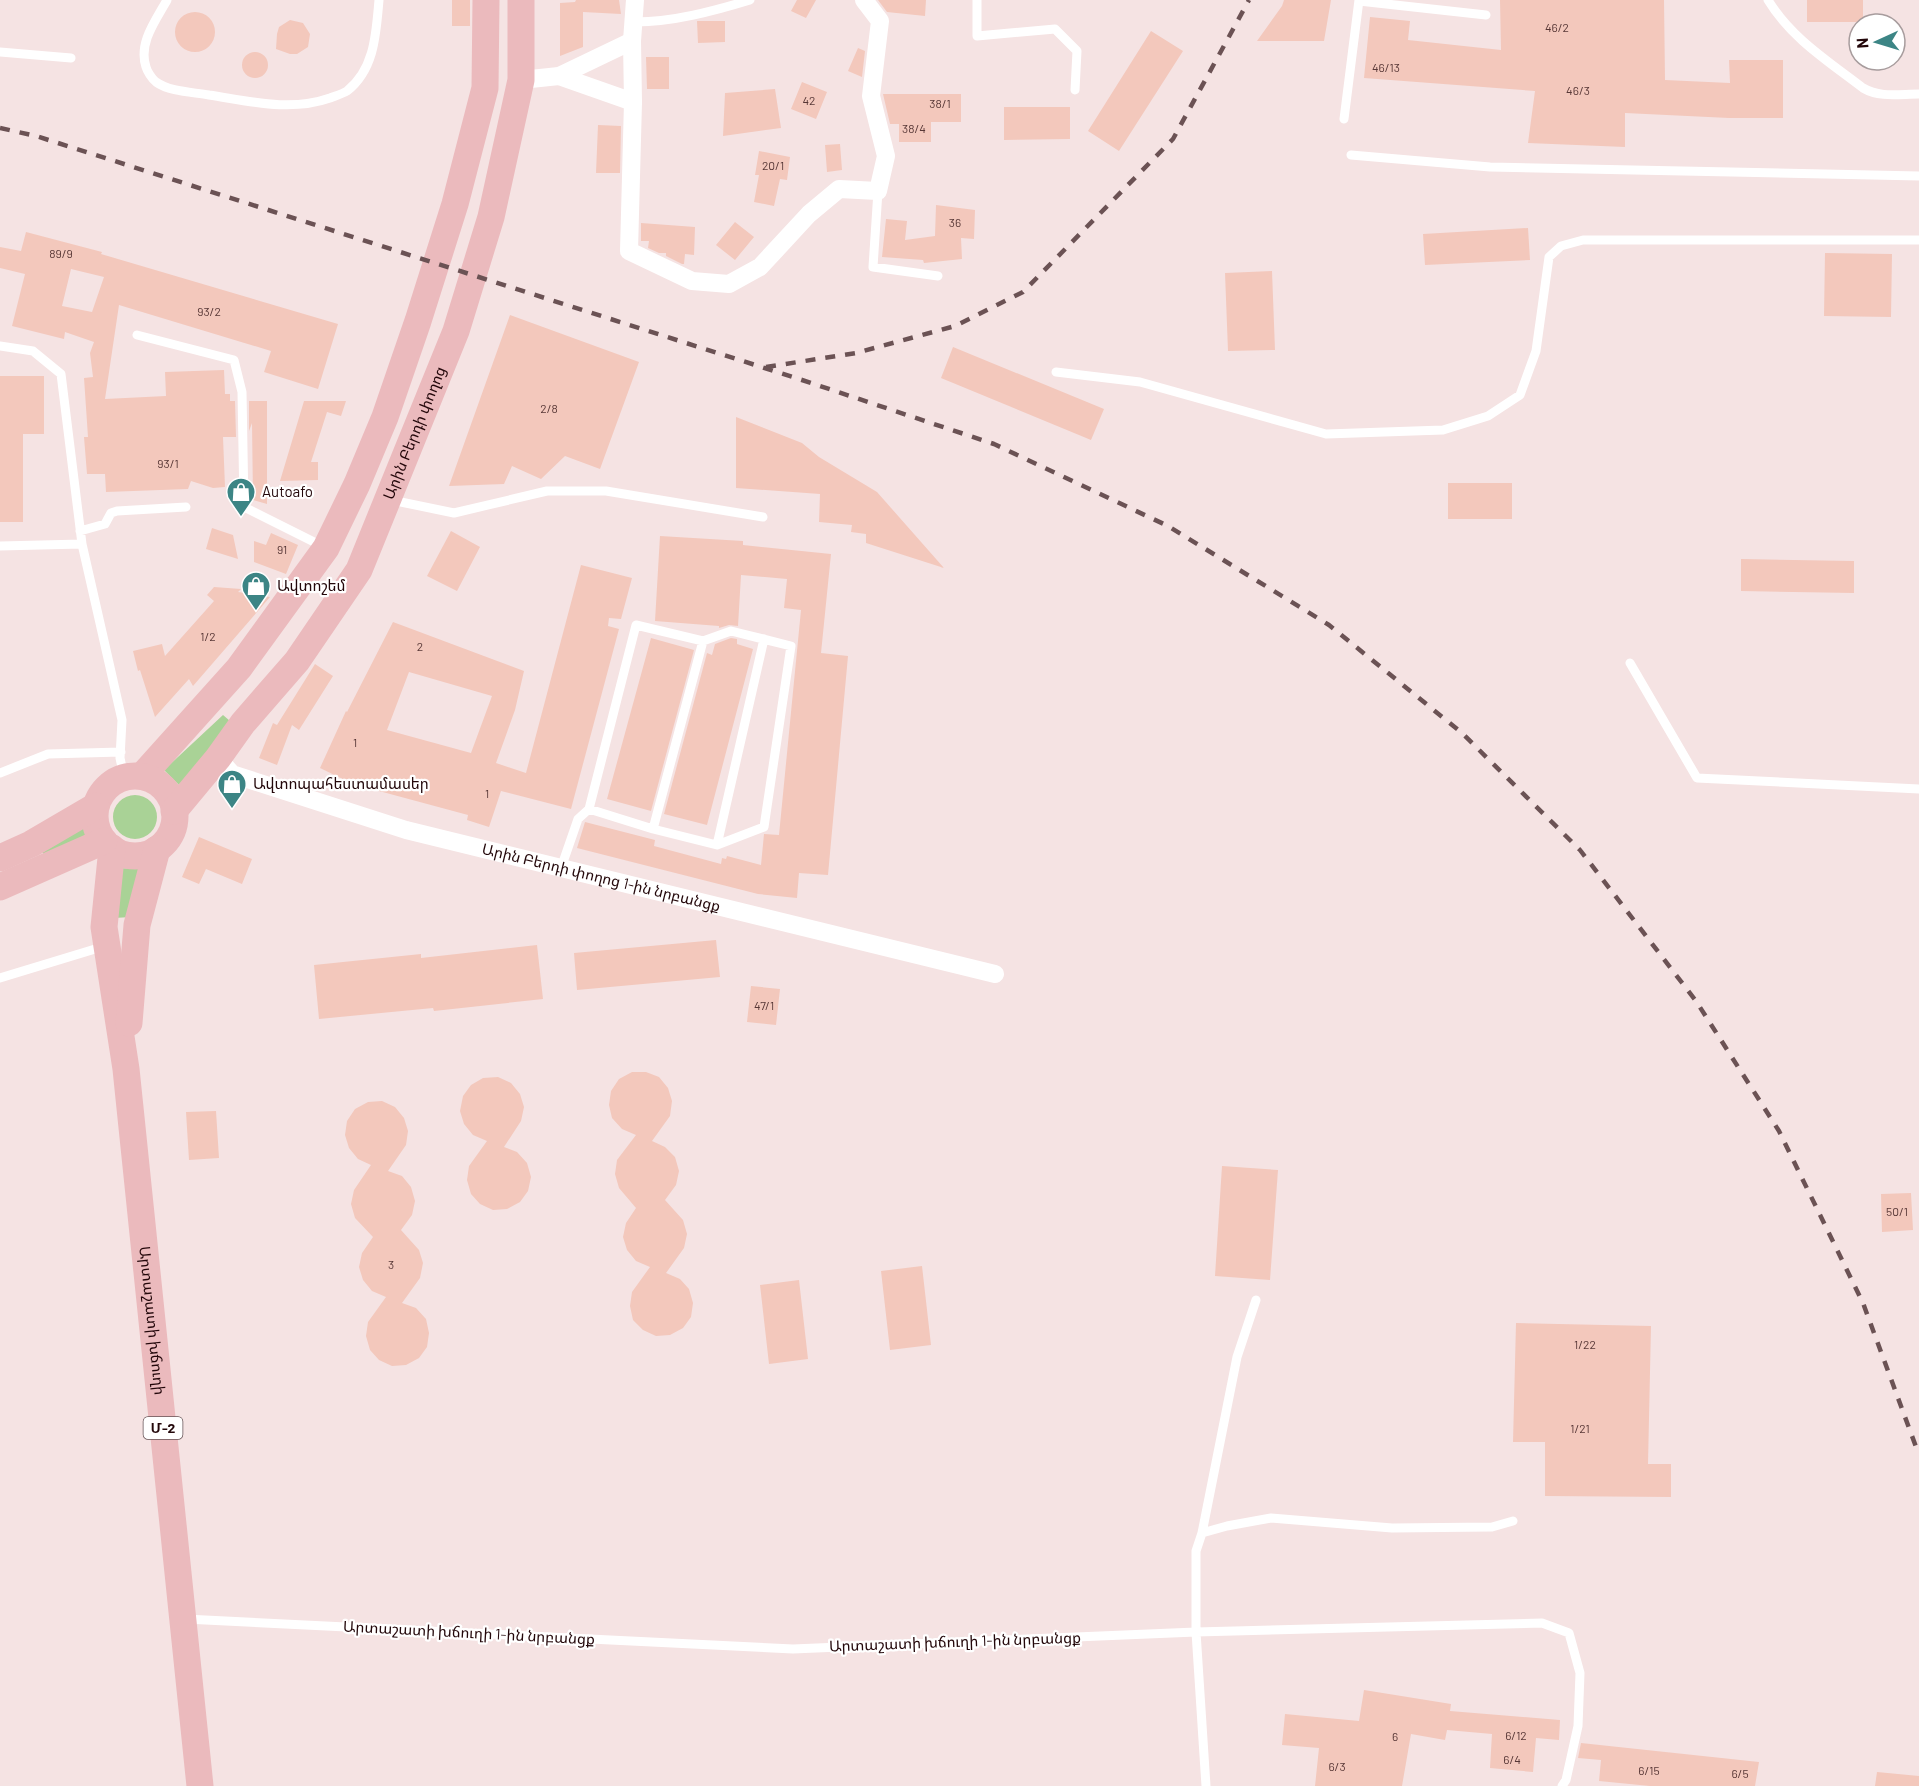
<svg xmlns="http://www.w3.org/2000/svg" width="1919" height="1786" font-family="Barlow,'Noto Sans Armenian',sans-serif">
  <style>
    .green { fill: #a9d296 }
    .building { fill: #f3c8bc; fill-rule: evenodd }
    .lines { fill: none; stroke-linecap: round; stroke-linejoin: round }
    .lane { stroke: #fff; stroke-width: 9 }
    .street { stroke: #fff; stroke-width: 18 }
    .primary { stroke: #ebbabd; stroke-width: 27 }
    .rail { stroke: #6b5254; stroke-width: 4.5; stroke-dasharray: 10 10; stroke-linecap: butt }
    .labels { text-anchor: middle; stroke-width: 4.5; stroke-linejoin: round; paint-order: stroke }
    .number-label { font-size: 12px; fill: #573736 }
    .shield { fill: #fff; stroke: #655154; stroke-width: 1.5 }
    .shield-label { font-size: 14px; font-weight: bold; fill: #23070a }
    .street-label { font-size: 15px; fill: #23070a; stroke: #fff }
    .poi-label { font-size: 15px; fill: #23070a; stroke: #fff; text-anchor: start }
  </style>
  <rect width="100%" height="100%" fill="#f5e3e3"/>
  <path class="green" d="M 223,715 L 230,721 L 182,788 L 164,770 Z
    M113 817a22 22 0 1 1 44 0a22 22 0 1 1-44 0Z
    M 82,824 L 88,842 L 45,858 L 41,849 Z
    M 116,868 L 142,869 L 131,917 L 114,918 Z"/>
  <path class="building" d="M 452,0 L 470,0 L 470,26 L 452,26 Z
    M 576,0 L 619,0 L 621,14 L 583,12 L 583,47 L 560,56 L 560,3 L 575,2 Z
    M 797,0 L 816,0 L 806,18 L 791,11 Z
    M 878,0 L 926,0 L 925,16 L 887,12 Z
    M 1284,0 L 1331,0 L 1324,41 L 1257,41 L 1282,6 Z
    M 1500,0 L 1664,0 L 1665,80 L 1730,83 L 1729,60 L 1783,60 L 1783,118 L 1729,118 L 1625,113 L 1625,147 L 1528,143 L 1535,91 L 1364,78 L 1370,17 L 1410,21 L 1408,40 L 1501,50 Z
    M 1807,0 L 1863,0 L 1863,22 L 1807,22 Z
    M175 32a20 20 0 1 1 40 0a20 20 0 1 1-40 0Z
    M 290,20 L 303,23 L 310,34 L 308,47 L 297,54 L 290,54 L 276,49 L 277,34 L 279,27 Z
    M 697,21 L 725,21 L 725,42 L 698,43 Z
    M 1151,31 L 1183,51 L 1119,151 L 1088,131 Z
    M 858,48 L 865,51 L 862,77 L 848,71 Z
    M242 65a13 13 0 1 1 26 0a13 13 0 1 1-26 0Z
    M 646,57 L 669,57 L 669,89 L 647,89 Z
    M 802,82 L 827,92 L 816,119 L 791,109 Z
    M 775,89 L 781,128 L 723,136 L 725,93 Z
    M 883,94 L 961,94 L 961,122 L 931,122 L 931,142 L 899,142 L 899,124 L 890,124 Z
    M 1004,107 L 1070,107 L 1070,139 L 1004,140 Z
    M 598,125 L 621,126 L 620,173 L 596,173 Z
    M 840,144 L 842,170 L 827,172 L 825,145 Z
    M 759,151 L 790,157 L 787,180 L 780,179 L 774,206 L 754,202 L 759,175 L 755,175 Z
    M 936,205 L 975,210 L 974,239 L 961,238 L 962,259 L 924,263 L 923,260 L 882,257 L 886,219 L 907,221 L 905,240 L 935,236 Z
    M 735,222 L 754,237 L 735,260 L 716,245 Z
    M 641,223 L 695,227 L 694,255 L 685,254 L 684,264 L 682,264 L 666,256 L 666,253 L 659,253 L 648,248 L 649,241 L 641,241 Z
    M 1528,228 L 1530,260 L 1425,265 L 1423,234 Z
    M 26,232 L 102,252 L 101,254 L 338,324 L 318,389 L 264,372 L 271,351 L 119,305 L 105,399 L 166,396 L 165,372 L 224,370 L 225,394 L 230,394 L 230,401 L 235,401 L 236,437 L 223,437 L 225,487 L 213,488 L 191,481 L 188,489 L 106,492 L 105,474 L 87,474 L 84,437 L 88,437 L 84,378 L 93,377 L 90,353 L 94,342 L 65,332 L 64,339 L 12,326 L 25,274 L 0,268 L 0,247 L 21,251 ZM 71,269 L 104,277 L 92,312 L 62,306 Z
    M 1825,253 L 1892,254 L 1891,317 L 1824,316 Z
    M 1272,271 L 1275,350 L 1228,351 L 1225,273 Z
    M 510,315 L 639,362 L 600,469 L 565,456 L 541,479 L 512,466 L 504,484 L 449,486 Z
    M 953,347 L 1104,409 L 1091,440 L 941,378 Z
    M 0,376 L 44,376 L 44,434 L 23,434 L 23,522 L 0,522 Z
    M 249,401 L 267,401 L 267,504 L 253,500 L 252,423 L 249,431 Z
    M 304,401 L 346,401 L 341,416 L 327,412 L 311,462 L 318,462 L 318,480 L 280,481 Z
    M 736,417 L 802,443 L 819,457 L 877,492 L 944,568 L 866,543 L 866,534 L 851,532 L 852,525 L 819,522 L 820,494 L 736,488 Z
    M 1448,483 L 1512,483 L 1512,519 L 1448,519 Z
    M 212,528 L 233,535 L 238,559 L 206,549 Z
    M 451,531 L 480,547 L 457,591 L 427,576 Z
    M 271,533 L 298,545 L 286,574 L 254,562 L 254,541 L 266,545 Z
    M 660,536 L 743,541 L 743,545 L 831,554 L 821,653 L 848,656 L 828,875 L 799,873 L 797,898 L 758,894 L 577,848 L 585,822 L 655,840 L 654,846 L 721,864 L 722,858 L 726,859 L 727,856 L 761,865 L 764,834 L 779,835 L 801,610 L 784,608 L 787,579 L 741,575 L 738,626 L 729,625 L 719,628 L 719,626 L 655,621 Z
    M 1741,559 L 1854,561 L 1854,593 L 1741,591 Z
    M 581,565 L 632,578 L 621,619 L 609,618 L 608,626 L 619,629 L 571,809 L 501,791 L 489,827 L 467,820 L 468,815 L 353,784 L 320,768 L 346,711 L 347,712 L 393,622 L 524,671 L 515,710 L 496,763 L 526,773 ZM 409,672 L 492,696 L 471,753 L 387,730 Z
    M 214,587 L 241,589 L 238,592 L 270,597 L 193,686 L 189,679 L 155,717 L 140,670 L 138,671 L 133,651 L 162,644 L 165,656 L 214,601 L 207,595 Z
    M 651,638 L 694,650 L 651,811 L 607,799 Z
    M 731,638 L 737,639 L 737,644 L 753,649 L 707,825 L 664,814 L 707,653 L 712,655 L 715,644 Z
    M 315,664 L 333,676 L 299,730 L 292,725 L 277,765 L 259,758 L 273,723 L 277,725 Z
    M 199,837 L 252,859 L 242,884 L 206,869 L 199,884 L 182,877 Z
    M 716,940 L 720,977 L 577,990 L 574,953 Z
    M 537,945 L 543,999 L 434,1011 L 433,1008 L 319,1019 L 314,965 L 421,954 L 421,958 Z
    M 751,986 L 780,989 L 776,1025 L 747,1022 Z
    M 632,1072 L 646,1072 L 659,1077 L 668,1088 L 672,1101 L 670,1116 L 652,1141 L 665,1147 L 675,1157 L 679,1171 L 676,1185 L 665,1200 L 683,1220 L 687,1234 L 684,1248 L 666,1273 L 680,1279 L 689,1289 L 693,1303 L 691,1317 L 683,1328 L 670,1335 L 656,1336 L 643,1330 L 633,1320 L 630,1306 L 632,1292 L 650,1267 L 636,1261 L 627,1250 L 623,1237 L 626,1223 L 636,1208 L 619,1188 L 615,1174 L 617,1160 L 636,1135 L 622,1129 L 612,1118 L 609,1105 L 611,1091 L 619,1079 Z
    M 498,1077 L 511,1083 L 520,1094 L 524,1107 L 521,1121 L 504,1147 L 517,1152 L 527,1163 L 531,1177 L 528,1191 L 520,1202 L 507,1209 L 493,1210 L 480,1204 L 471,1194 L 467,1180 L 469,1166 L 487,1141 L 473,1135 L 464,1124 L 460,1111 L 463,1096 L 471,1085 L 483,1078 Z
    M 382,1101 L 395,1107 L 404,1118 L 408,1131 L 406,1145 L 388,1171 L 402,1176 L 411,1187 L 415,1201 L 412,1215 L 401,1230 L 419,1250 L 423,1263 L 420,1278 L 402,1303 L 416,1308 L 426,1319 L 429,1333 L 427,1347 L 419,1358 L 406,1365 L 392,1366 L 379,1360 L 370,1350 L 366,1336 L 368,1322 L 386,1297 L 372,1291 L 363,1280 L 359,1267 L 362,1253 L 373,1237 L 355,1218 L 351,1204 L 354,1190 L 371,1165 L 358,1159 L 349,1148 L 345,1135 L 347,1121 L 355,1109 L 368,1102 Z
    M 216,1111 L 219,1158 L 189,1160 L 186,1112 Z
    M 1222,1166 L 1278,1170 L 1270,1280 L 1215,1276 Z
    M 1911,1193 L 1913,1230 L 1882,1232 L 1881,1194 Z
    M 922,1266 L 931,1345 L 890,1350 L 881,1271 Z
    M 799,1280 L 808,1359 L 769,1364 L 760,1285 Z
    M 1516,1323 L 1651,1326 L 1648,1464 L 1671,1464 L 1671,1497 L 1545,1496 L 1545,1442 L 1513,1442 Z
    M 1364,1690 L 1451,1704 L 1450,1711 L 1560,1720 L 1559,1740 L 1536,1738 L 1533,1772 L 1490,1768 L 1492,1734 L 1447,1730 L 1445,1740 L 1411,1734 L 1402,1786 L 1315,1786 L 1319,1748 L 1282,1745 L 1285,1714 L 1359,1721 Z
    M 1581,1743 L 1759,1762 L 1755,1786 L 1650,1786 L 1599,1781 L 1601,1760 L 1578,1758 Z
    M 1877,1772 L 1919,1776 L 1919,1786 L 1875,1786 Z"/>
  <g class="lines">
    <path class="lane" d="M 167,0 C 156,20 138,43 146,67 C 147,71 152,79 156,82 C 170,92 192,92 209,95 C 249,101 290,112 330,98 C 335,96 342,94 347,91 C 375,69 376,33 379,0
      M 977,0 L 977,36 L 1055,29 L 1077,51 L 1075,90
      M 1768,0 C 1791,38 1828,61 1863,88 C 1880,98 1899,94 1919,94
      M 1359,1 L 1486,15
      M 635,22 C 673,22 714,11 750,0
      M 0,52 L 71,58
      M 1344,119 L 1359,0
      M 1351,155 L 1490,167 L 1919,176
      M 878,191 L 873,267 L 938,276
      M 137,335 L 234,360 L 242,392 L 244,507 L 324,547
      M 0,346 L 33,351 L 61,374 L 82,544 L 122,720 L 120,758 L 124,777
      M 1056,372 L 1140,382 L 1326,434 L 1443,430 L 1488,416 L 1520,395 L 1536,351 L 1549,257 L 1561,246 L 1583,240 L 1919,240
      M 391,500 L 454,513 L 547,491 L 606,491 L 763,517
      M 80,531 L 105,524 L 111,513 L 117,511 L 186,507
      M 0,546 L 82,544
      M 1630,663 L 1697,778 L 1919,789
      M 0,773 L 48,754 L 121,752
      M 589,809 L 653,829 L 717,845 L 764,639
      M 653,829 L 703,641
      M 561,868 L 578,819 L 589,809 L 636,625 L 703,641 L 731,631 L 791,646 L 764,827 L 717,845
      M 0,978 L 105,946
      M 1202,1533 L 1237,1357 L 1256,1300
      M 185,1619 L 793,1649 L 1196,1632 L 1542,1623 L 1569,1633 L 1580,1673 L 1578,1726 L 1566,1780 L 1562,1786
      M 1206,1786 L 1196,1632 L 1196,1551 L 1202,1533 L 1227,1526 L 1271,1518 L 1392,1528 L 1492,1527 L 1513,1521"/>
    <g class="street">
      <path d="M 635,0 L 632,41 L 633,102 L 629,251 L 692,281 L 729,284 L 760,267 L 809,214 L 839,189 L 878,191 L 886,156 L 871,96 L 880,21 L 864,0"/>
      <path d="M 559,76 L 633,102"/>
      <path d="M 521,80 L 559,76 L 632,41"/>
      <path id="s1" d="M 218,758 L 232,774 L 406,830 L 995,974"/>
    </g>
    <g class="primary">
      <path d="M 142,776 L 239,668 L 326,548 L 357,484 L 385,417 L 418,321 L 455,204 L 485,88 L 486,0"/>
      <circle cx="135" cy="816" r="40"/>
      <path id="s2" d="M 174,811 L 218,758 L 243,723 L 297,661 L 359,570 L 456,331 L 491,217 L 521,80 L 521,0"/>
      <path id="s3" d="M 112,848 L 104,927 L 126,1069 L 200,1786"/>
      <path d="M 0,858 L 31,844 L 96,806"/>
      <path d="M 0,887 L 104,841"/>
      <path d="M 129,1023 L 137,925 L 157,849"/>
    </g>
    <path class="rail" d="M 0,128 L 36,136 L 796,378 L 994,444 L 1168,526 L 1329,625 L 1462,733 L 1580,850 L 1696,1001 L 1779,1131 L 1863,1303 L 1919,1455
      M 766,367 L 856,353 L 955,326 L 1023,292 L 1173,139 L 1249,0"/>
  </g>
  <defs>
    <g id="shop-pin" transform="scale(1.5)"><path d="M0 17L-7.5 6A9.5 9.5 0 1 1 7.5 6Z" fill="#3c8585" stroke="#fff"/><path d="M-5-2.5h2.3a2.7 3.5 0 0 1 5.4 0H5L5.5 6h-11ZM-1.5-2.5h3a1.5 2.3 0 0 0-3 0Z" fill="#fff"/></g>
  </defs>
  <g fill-rule="evenodd">
    <use href="#shop-pin" x="241" y="492"/>
    <use href="#shop-pin" x="256" y="586"/>
    <use href="#shop-pin" x="232" y="784"/>
  </g>
  <g class="labels">
    <g class="number-label">
      <text x="1557" y="32">46/2</text>
      <text x="1386" y="72">46/13</text>
      <text x="1578" y="95">46/3</text>
      <text x="809" y="105">42</text>
      <text x="940" y="108">38/1</text>
      <text x="914" y="133">38/4</text>
      <text x="773" y="170">20/1</text>
      <text x="955" y="227">36</text>
      <text x="61" y="258">89/9</text>
      <text x="209" y="316">93/2</text>
      <text x="549" y="413">2/8</text>
      <text x="168" y="468">93/1</text>
      <text x="282" y="554">91</text>
      <text x="208" y="641">1/2</text>
      <text x="420" y="651">2</text>
      <text x="355" y="747">1</text>
      <text x="487" y="798">1</text>
      <text x="764" y="1010">47/1</text>
      <text x="1897" y="1216">50/1</text>
      <text x="391" y="1269">3</text>
      <text x="1585" y="1349">1/22</text>
      <text x="1580" y="1433">1/21</text>
      <text x="1516" y="1740">6/12</text>
      <text x="1395" y="1741">6</text>
      <text x="1512" y="1764">6/4</text>
      <text x="1337" y="1771">6/3</text>
      <text x="1649" y="1775">6/15</text>
      <text x="1740" y="1778">6/5</text>
    </g>
    <rect class="shield" x="143.5" y="1417" width="39" height="22" rx="4.5"/>
    <g class="shield-label">
      <text x="163" y="1433">Մ-2</text>
    </g>
    <g class="street-label">
      <text dy="5" stroke="none"><textPath href="#s2" startOffset="452">Արին Բերդի փողոց</textPath></text>
      <text dy="5" stroke="none"><textPath href="#s1" startOffset="405">Արին Բերդի փողոց 1-ին նրբանցք</textPath></text>
      <text dy="5" stroke="none"><textPath href="#s3" startOffset="476">Արտաշատի խճուղի</textPath></text>
      <text transform="translate(469 1633) rotate(3)" y="5">Արտաշատի խճուղի 1-ին նրբանցք</text>
      <text transform="translate(955 1642) rotate(-2)" y="5">Արտաշատի խճուղի 1-ին նրբանցք</text>
    </g>
    <g class="poi-label">
      <text x="262" y="497">Autoafo</text>
      <text x="277" y="591">Ավտոշեմ</text>
      <text x="253" y="789">Ավտոպահեստամասեր</text>
    </g>
  </g>
  <g transform="translate(1877 42) rotate(266)"><circle r="28" fill="#ffffff" stroke="#a79c9d" stroke-width="1.5"/>
  <path d="M0-4.5L10 22L0 15L-10 22Z" fill="#3c8585"/>
  <text y="-9" font-size="16" font-weight="bold" text-anchor="middle" fill="#23070a">N</text>
  </g>
</svg>
